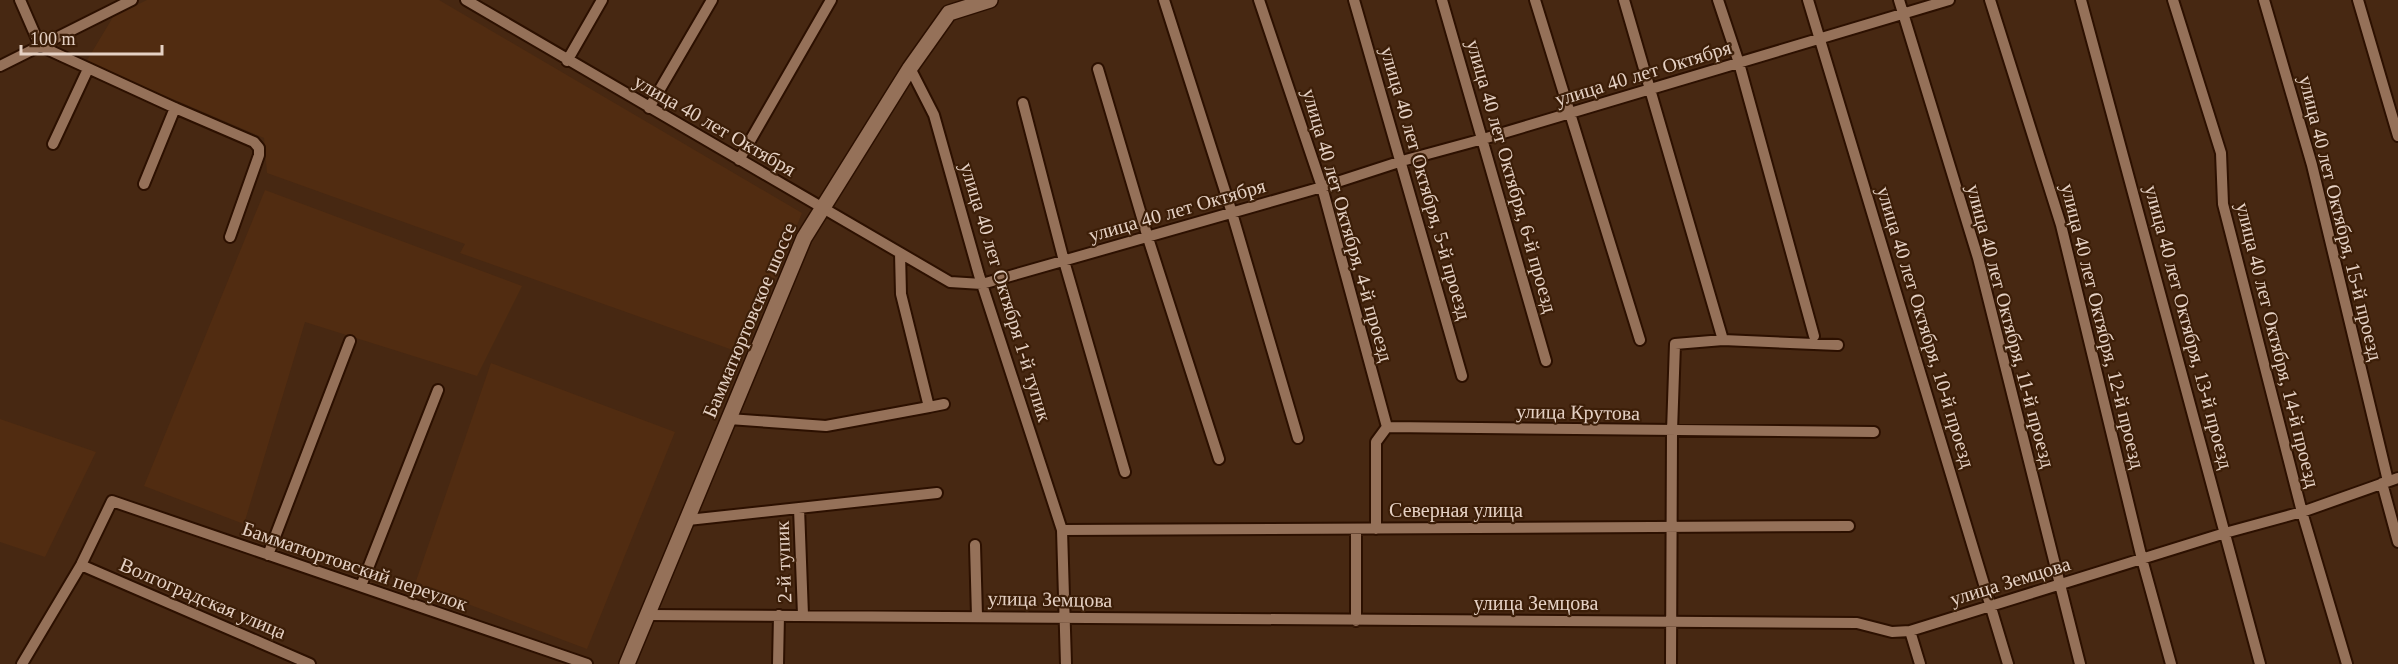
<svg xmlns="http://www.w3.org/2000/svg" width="2398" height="664" font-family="'Times New Roman',serif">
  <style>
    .built { fill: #512c11 }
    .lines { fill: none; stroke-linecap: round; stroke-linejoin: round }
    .street-casing { stroke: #2c1000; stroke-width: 14 }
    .secondary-casing { stroke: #2c1000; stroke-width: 18 }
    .street { stroke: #957159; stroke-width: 10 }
    .secondary { stroke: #957159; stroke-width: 15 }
    .labels { text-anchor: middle; stroke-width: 4.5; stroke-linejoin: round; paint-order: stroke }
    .street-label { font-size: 20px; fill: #e5d1c4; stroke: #3c1e08 }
  </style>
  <rect width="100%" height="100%" fill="#472812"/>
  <path class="built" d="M 147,0 L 439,0 L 802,213 L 744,354 L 460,253 L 465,244 L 267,173 L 264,138 L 86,62 L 113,17 Z
    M 265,190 L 522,286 L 477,376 L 305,322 L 244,524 L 144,486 Z
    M 491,363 L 675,432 L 587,649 L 415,584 Z
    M 0,419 L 96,452 L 45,557 L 0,542 Z"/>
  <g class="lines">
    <g class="street-casing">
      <path id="street" d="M 20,0 L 40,46 L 175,108 L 254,142 L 259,148 L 259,155 L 230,237
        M 466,0 L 950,282 L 982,284 L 1322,187 L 1402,161 L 1483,139 L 1949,0
        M 1164,0 L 1232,213 L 1298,438
        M 1259,0 L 1322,187 L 1387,427
        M 1354,0 L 1462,376
        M 1442,0 L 1546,361
        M 1535,0 L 1640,340
        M 1624,0 L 1723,340
        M 1718,0 L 1739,63 L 1814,336
        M 1808,0 L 2008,664
        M 1899,0 L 1978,258 L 2080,664
        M 1990,0 L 2061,225 L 2142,559 L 2171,664
        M 2081,0 L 2260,664
        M 2173,0 L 2221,153 L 2223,204 L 2302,512 L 2347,664
        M 2264,0 L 2312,165 L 2388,481
        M 2358,0 L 2398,136
        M 567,61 L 602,0
        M 0,66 L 132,0
        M 910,68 L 934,115 L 979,275 L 1062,530 L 1066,664
        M 1098,69 L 1148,238 L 1219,459
        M 1023,103 L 1064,261 L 1125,472
        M 649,108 L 712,0
        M 53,144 L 88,69
        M 739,160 L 831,0
        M 144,184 L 175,108
        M 900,253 L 901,294 L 929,407 L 944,404
        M 729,419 L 826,426 L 929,407
        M 2382,483 L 2398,542
        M 799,508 L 803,615
        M 688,520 L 937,493
        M 1376,529 L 1376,442 L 1387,427 L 1874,432
        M 1062,530 L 1849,526
        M 975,545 L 977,616
        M 268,555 L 350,341
        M 81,565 L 310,664
        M 361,586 L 438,390
        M 649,615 L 1857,623 L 1892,632 L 1910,631 L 2225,533 L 2302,512 L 2398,478
        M 1356,621 L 1356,529
        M 1910,631 L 1920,664
        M 22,664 L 81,565 L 112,501 L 587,664
        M 778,664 L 779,615
        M 1671,664 L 1672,431 L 1675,344 L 1723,340 L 1838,345"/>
    </g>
    <g class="secondary-casing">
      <path id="secondary" d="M 627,664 L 804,238 L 910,68 L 949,13 L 990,0"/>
    </g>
    <use href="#street" class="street"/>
    <use href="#secondary" class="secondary"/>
  </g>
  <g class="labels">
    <g class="street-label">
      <text transform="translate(1643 73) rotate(-17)" y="7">улица 40 лет Октября</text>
      <text transform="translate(715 125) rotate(30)" y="7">улица 40 лет Октября</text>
      <text transform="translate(1512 176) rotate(74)" y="7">улица 40 лет Октября, 6-й проезд</text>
      <text transform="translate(1426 183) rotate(74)" y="7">улица 40 лет Октября, 5-й проезд</text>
      <text transform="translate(1177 210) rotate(-16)" y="7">улица 40 лет Октября</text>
      <text transform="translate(2341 218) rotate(76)" y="7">улица 40 лет Октября, 15-й проезд</text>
      <text transform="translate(1348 225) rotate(74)" y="7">улица 40 лет Октября, 4-й проезд</text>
      <text transform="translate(1006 292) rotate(73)" y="7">улица 40 лет Октября 1-й тупик</text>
      <text transform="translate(749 320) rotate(-67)" y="7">Бамматюртовское шоссе</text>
      <text transform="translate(2011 326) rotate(75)" y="7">улица 40 лет Октября, 11-й проезд</text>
      <text transform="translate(2103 326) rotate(76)" y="7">улица 40 лет Октября, 12-й проезд</text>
      <text transform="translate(1926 327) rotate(73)" y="7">улица 40 лет Октября, 10-й проезд</text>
      <text transform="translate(2189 327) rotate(75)" y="7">улица 40 лет Октября, 13-й проезд</text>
      <text transform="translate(2278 345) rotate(76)" y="7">улица 40 лет Октября, 14-й проезд</text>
      <text transform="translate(1578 412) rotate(1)" y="7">улица Крутова</text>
      <text x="1456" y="517">Северная улица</text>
      <text transform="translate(783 562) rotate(-92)" y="7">2-й тупик</text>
      <text transform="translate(355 566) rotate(19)" y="7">Бамматюртовский переулок</text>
      <text transform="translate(2010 581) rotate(-17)" y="7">улица Земцова</text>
      <text transform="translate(203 598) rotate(23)" y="7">Волгоградская улица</text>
      <text transform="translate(1050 599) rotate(1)" y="7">улица Земцова</text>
      <text x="1536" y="610">улица Земцова</text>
    </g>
  </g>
  <path d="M21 45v9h141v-9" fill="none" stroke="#e5d1c4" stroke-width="3"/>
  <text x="30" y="45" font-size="18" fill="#e5d1c4" stroke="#3c1e08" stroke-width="4.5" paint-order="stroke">100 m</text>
</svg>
